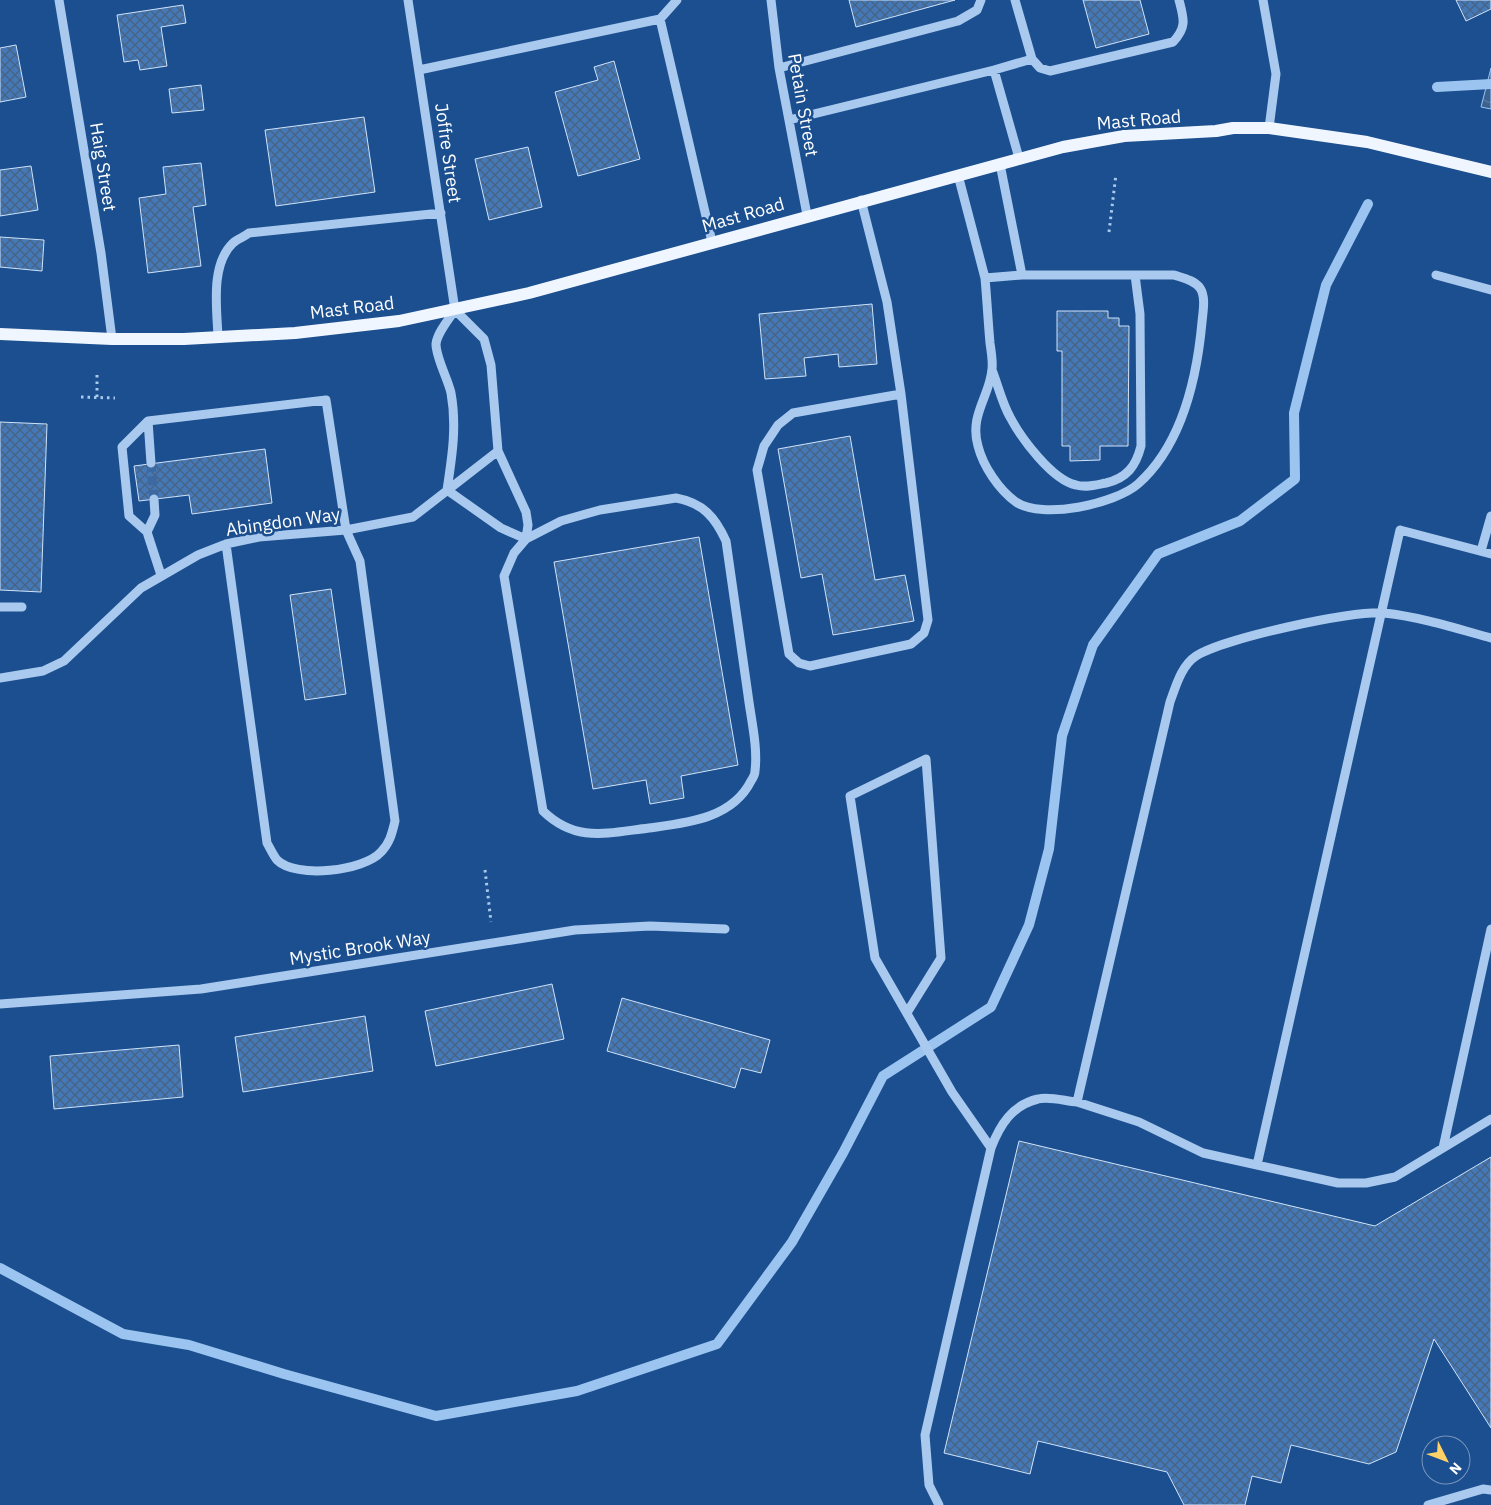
<svg xmlns="http://www.w3.org/2000/svg" width="1491" height="1505" font-family="'IBM Plex Sans',sans-serif">
  <style>
    .water { fill: url(#water-ripples); stroke: #9cc4f0 }
    .lines { fill: none; stroke-linecap: round; stroke-linejoin: round }
    .stream { stroke: #9cc4f0; stroke-width: 10 }
    .building { fill: url(#building-cross-hatch); stroke: #cfe3fa }
    .minor-tunnel { stroke: #3d69a0; stroke-width: 9; stroke-dasharray: 9 4.5; stroke-linecap: butt }
    .path { stroke: #a9c9ee; stroke-width: 3; stroke-dasharray: 2.5 4; stroke-linecap: butt }
    .minor { stroke: #a9c9ee; stroke-width: 9 }
    .major { stroke: #f0f6ff; stroke-width: 12 }
    .labels { text-anchor: middle; stroke-width: 5; stroke-linejoin: round; paint-order: stroke }
    .street-label { font-size: 18px; fill: #fff; stroke: #1b4f8f }
  </style>
  <defs>
    <pattern id="water-ripples" width="26" height="14" patternUnits="userSpaceOnUse" patternTransform="scale(1.25)"><rect width="26" height="14" fill="#3c6290"/><path d="M2 4q2-2 4 0t4 0M15 11q2-2 4 0t4 0" fill="none" stroke="#597aa1"/></pattern>
    <pattern id="building-cross-hatch" width="8" height="8" patternUnits="userSpaceOnUse" patternTransform="scale(1.25)"><rect width="8" height="8" fill="#4478b7"/><path d="M0 0l8 8M0 8l8-8" fill="none" stroke="#486282"/></pattern>
  </defs>
  <rect width="100%" height="100%" fill="#1b4f8f"/>
  <path class="water" d="M 1491,68 L 1491,109 L 1481,107 Z"/>
  <g class="lines">
    <path class="stream" d="M 1437,87 L 1491,84
      M 0,1268 L 123,1334 L 189,1345 L 284,1374 L 436,1416 L 577,1391 L 717,1344 L 792,1242 L 843,1153 L 883,1076 L 991,1007 L 1029,925 L 1049,849 L 1062,736 L 1093,645 L 1158,554 L 1240,521 L 1295,479 L 1294,413 L 1326,285 L 1368,204"/>
  </g>
  <path class="building" d="M 849,0 L 955,0 L 856,27 Z
    M 1083,0 L 1140,0 L 1149,34 L 1096,48 Z
    M 1456,0 L 1491,0 L 1491,9 L 1466,21 Z
    M 183,5 L 186,23 L 161,27 L 167,66 L 140,70 L 138,60 L 124,62 L 117,15 Z
    M 16,45 L 26,97 L 0,102 L 0,48 Z
    M 614,61 L 640,159 L 578,176 L 555,92 L 598,80 L 594,67 Z
    M 201,85 L 204,110 L 172,113 L 169,89 Z
    M 364,117 L 375,192 L 276,206 L 265,130 Z
    M 528,147 L 542,207 L 489,220 L 475,159 Z
    M 201,163 L 206,205 L 193,207 L 201,266 L 148,273 L 139,198 L 166,194 L 163,167 Z
    M 31,166 L 38,210 L 0,216 L 0,170 Z
    M 0,237 L 44,240 L 42,271 L 0,267 Z
    M 872,304 L 877,364 L 839,367 L 838,354 L 804,358 L 806,376 L 765,379 L 759,314 Z
    M 1057,311 L 1108,311 L 1108,318 L 1119,318 L 1119,326 L 1129,326 L 1128,446 L 1100,446 L 1100,460 L 1070,461 L 1070,446 L 1062,446 L 1062,351 L 1057,351 Z
    M 0,422 L 47,424 L 41,592 L 0,590 Z
    M 850,436 L 875,580 L 905,575 L 914,621 L 833,635 L 822,574 L 801,578 L 778,449 Z
    M 265,449 L 272,503 L 192,514 L 189,495 L 139,501 L 134,466 Z
    M 699,537 L 738,765 L 681,776 L 684,798 L 650,804 L 646,780 L 593,789 L 554,562 Z
    M 331,589 L 346,694 L 305,700 L 290,595 Z
    M 552,984 L 564,1039 L 436,1066 L 425,1011 Z
    M 622,998 L 770,1040 L 761,1073 L 741,1068 L 735,1088 L 607,1051 Z
    M 365,1016 L 373,1071 L 243,1092 L 235,1037 Z
    M 179,1045 L 183,1097 L 54,1109 L 50,1056 Z
    M 1019,1141 L 1375,1226 L 1491,1157 L 1491,1428 L 1434,1339 L 1396,1452 L 1369,1464 L 1291,1445 L 1281,1483 L 1252,1476 L 1245,1505 L 1184,1505 L 1167,1472 L 1038,1441 L 1030,1474 L 944,1453 Z"/>
  <g class="lines">
    <path class="minor-tunnel" d="M 151,463 L 154,499"/>
    <path class="path" d="M 1109,232 L 1116,174
      M 97,375 L 97,397
      M 81,397 L 115,398
      M 485,870 L 491,922"/>
    <path class="minor" d="M 59,0 L 101,253 L 112,339
      M 408,0 L 455,310
      M 771,0 L 779,68 L 807,215
      M 1015,0 L 1032,59 L 1040,68 L 1050,71 L 1173,42 C 1187,27 1184,19 1179,0
      M 1263,0 L 1276,74 L 1269,128
      M 660,19 L 712,242
      M 779,68 L 958,21 L 977,10 L 981,0
      M 419,70 L 660,19 L 677,0
      M 994,70 L 1032,59
      M 789,120 L 994,70 L 1019,158
      M 1000,164 L 1022,275
      M 958,175 L 985,278
      M 861,200 L 887,302 L 901,394 L 928,620 L 924,633 L 911,644 L 810,666 L 799,663 L 789,654 L 757,470 L 764,446 L 778,425 L 793,413 L 901,394
      M 1022,275 L 1174,275 C 1183,278 1194,280 1200,288 C 1206,297 1203,311 1202,322 C 1197,377 1182,445 1138,484 C 1115,504 1042,520 1016,502 C 999,490 983,466 978,446 C 969,415 990,396 992,369 C 993,361 991,351 990,343 C 988,321 987,300 985,278 Z
      M 1436,275 L 1491,290
      M 455,310 C 449,319 437,333 436,344 C 436,358 448,379 451,393 C 457,426 452,457 447,490 L 501,528 L 526,539
      M 455,310 L 484,339 L 491,365 L 498,451 L 526,512 L 528,525 L 526,539
      M 218,337 C 217,309 210,265 233,243 C 237,239 244,237 249,233 L 441,213
      M 992,370 C 998,385 1002,403 1010,417 C 1021,438 1052,480 1076,485 C 1086,488 1096,485 1106,483 C 1127,478 1136,466 1141,446 L 1140,314 L 1135,275
      M 148,421 L 151,463
      M 676,498 C 703,503 715,517 726,541 C 733,593 741,644 748,695 C 751,719 758,747 755,771 C 755,774 753,778 751,781 C 732,819 686,823 649,828 C 607,833 576,843 543,811 L 504,576 L 514,553 L 526,539 L 561,521 L 600,510 Z
      M 147,532 L 155,515 L 154,499
      M 1481,551 L 1491,516
      M 161,575 L 147,532 L 129,516 L 122,447 L 148,421 L 326,400 L 346,530 L 360,561 L 395,821 C 392,833 390,843 381,852 C 364,871 296,879 277,860 C 273,855 270,848 267,843 L 226,544
      M 0,607 L 22,607
      M 1491,638 C 1455,628 1421,617 1384,613 C 1352,610 1222,639 1196,656 C 1181,666 1176,686 1170,702 L 1077,1102 L 1139,1122 L 1203,1153 L 1338,1183 L 1366,1183 L 1395,1177 L 1491,1119
      M 0,678 L 43,671 L 64,661 L 141,588 L 198,555 L 226,544 L 259,537 L 346,530 L 413,517 L 498,451
      M 0,1004 L 201,989 L 575,930 L 650,926 L 725,929
      M 908,1011 L 941,958 L 926,759 L 850,796 L 875,958 L 952,1092 L 991,1148
      M 1443,1148 L 1491,929
      M 1257,1165 L 1400,530 L 1491,554
      M 939,1505 L 929,1485 L 925,1435 L 991,1148 C 1000,1125 1012,1105 1038,1099 C 1049,1096 1065,1101 1077,1102
      M 1428,1505 L 1483,1489 L 1491,1490"/>
    <path class="major" d="M 0,334 L 112,339 L 184,339 L 295,333 L 399,321 L 529,293 L 1063,147 L 1124,136 L 1216,131 L 1233,128 L 1269,128 L 1367,142 L 1491,172"/>
  </g>
  <g class="labels">
    <g class="street-label">
      <text transform="translate(803 105) rotate(80)" y="6">Petain Street</text>
      <text transform="translate(1139 120) rotate(-5)" y="6">Mast Road</text>
      <text transform="translate(448 153) rotate(82)" y="6">Joffre Street</text>
      <text transform="translate(103 167) rotate(81)" y="6">Haig Street</text>
      <text transform="translate(743 215) rotate(-16)" y="6">Mast Road</text>
      <text transform="translate(352 308) rotate(-7)" y="6">Mast Road</text>
      <text transform="translate(283 522) rotate(-8)" y="6">Abingdon Way</text>
      <text transform="translate(360 948) rotate(-9)" y="6">Mystic Brook Way</text>
    </g>
  </g>
  <g transform="translate(1446 1460) rotate(132)"><circle r="24" fill="#1b4f8f" stroke="#7695bc"/>
  <path d="M0-4L9 19L0 12L-9 19Z" fill="#ffd166"/>
  <text y="-8" font-size="14" font-weight="bold" text-anchor="middle" fill="#ffffff">N</text>
  </g>
</svg>
